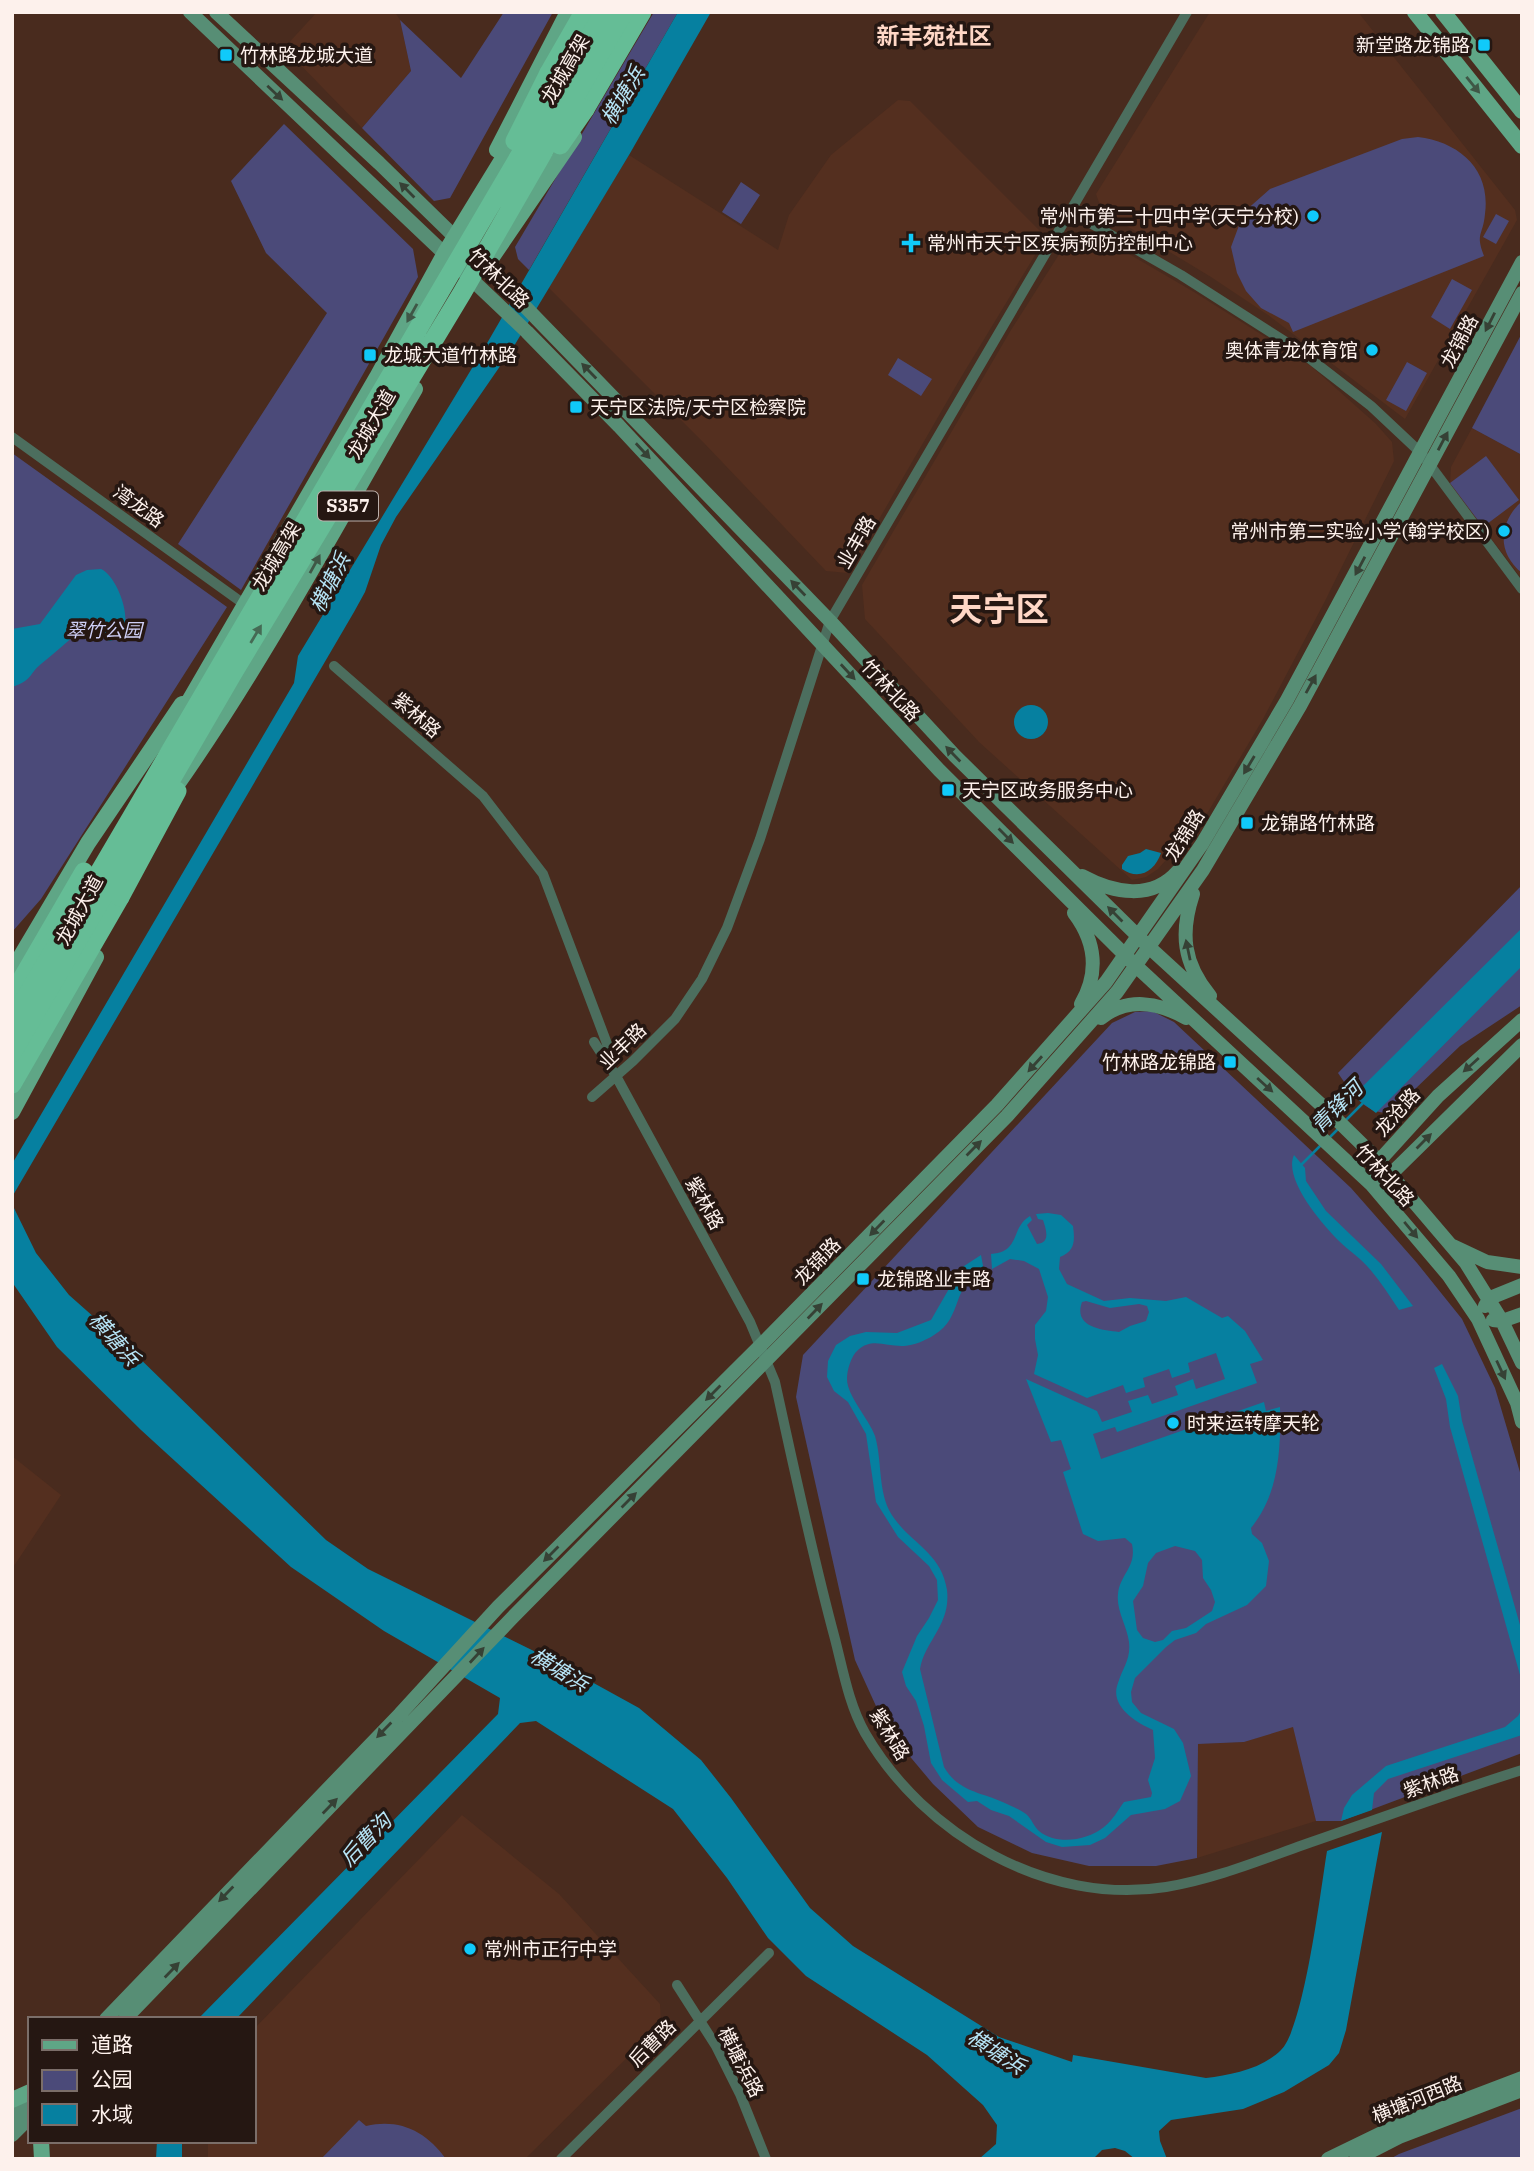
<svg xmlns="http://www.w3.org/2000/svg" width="1534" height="2171" font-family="'IBM Plex Serif','Noto Sans SC',serif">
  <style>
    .built { fill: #542f1f }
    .green { fill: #4b4a79 }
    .water { fill: #0680a0; fill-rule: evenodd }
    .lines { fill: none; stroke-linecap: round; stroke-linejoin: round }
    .stream { stroke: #0680a0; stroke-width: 2.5 }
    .street { stroke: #4c6e5e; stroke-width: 10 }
    .secondary { stroke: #578e75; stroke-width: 14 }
    .primary { stroke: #5fa686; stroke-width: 16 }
    .highway { stroke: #65bd96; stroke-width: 19 }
    .highway-bridge { stroke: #65bd96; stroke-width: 19 }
    .oneway { fill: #3f5746 }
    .oneway2 { fill: #364135 }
    .oneway3 { fill: #456a54 }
    .poi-dot { fill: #10cafa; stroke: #251712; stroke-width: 2.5 }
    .labels { text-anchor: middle; stroke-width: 7; stroke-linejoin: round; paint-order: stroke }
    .shield { fill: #251712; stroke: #bcb0ab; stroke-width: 2 }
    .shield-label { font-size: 18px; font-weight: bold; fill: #fdf1ec }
    .poi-label { font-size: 19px; fill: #fdf1ec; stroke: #251712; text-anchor: start }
    .street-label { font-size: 19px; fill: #fdf1ec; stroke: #251712 }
    .park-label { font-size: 19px; font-style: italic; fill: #cfd0f7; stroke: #251712 }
    .water-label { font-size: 21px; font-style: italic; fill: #b7e5f7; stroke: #251712 }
    .quarter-label { font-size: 23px; font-weight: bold; fill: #ffd7c6; stroke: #251712 }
    .town-label { font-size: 33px; font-weight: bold; fill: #ffd7c6; stroke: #251712 }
  </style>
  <rect width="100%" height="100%" fill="#492b1e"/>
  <path class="built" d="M 317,12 L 395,12 L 400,20 L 411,71 L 362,128 L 284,48 Z
    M 1210,12 L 1358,12 L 1515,210 L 1517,220 L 1405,419 L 1268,315 L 1211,277 L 1102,211 L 1096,194 Z
    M 898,100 L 910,101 L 1046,237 L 960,379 L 848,573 L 826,571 L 704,443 L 548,287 L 629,155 L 778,250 L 789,215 L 831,155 Z
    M 1088,230 L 1194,292 L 1311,366 L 1376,424 L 1392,442 L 1394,461 L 1325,601 L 1263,719 L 1208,812 L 1158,869 L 1146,877 L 1132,880 L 979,742 L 865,619 L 862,585 L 1011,330 L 1072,234 Z
    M 1472,428 L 1522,455 L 1522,579 L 1450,484 L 1451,467 Z
    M 12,1456 L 61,1495 L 12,1569 Z
    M 1293,1726 L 1316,1821 L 1197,1858 L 1198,1744 L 1244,1742 Z
    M 462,1815 L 559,1894 L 660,2004 L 661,2024 L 525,2159 L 208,2159 L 208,2141 L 254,2141 L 254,2029 Z"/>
  <path class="green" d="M 504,12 L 553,12 L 450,198 L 434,201 L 362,128 L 411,71 L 400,20 L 461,78 Z
    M 654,12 L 678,12 L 529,270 L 518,259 L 515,247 Z
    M 284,124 L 413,249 L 418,277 L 241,590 L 178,544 L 327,313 L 266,253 L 231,181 Z
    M 1418,137 C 1459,142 1491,169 1485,214 C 1483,236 1475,233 1484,256 L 1293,332 L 1289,323 L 1261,308 L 1246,291 L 1237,273 L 1231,247 L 1244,212 L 1270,189 L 1402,139 Z
    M 741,182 L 760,195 L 741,224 L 722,212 Z
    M 1496,214 L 1509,221 L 1496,244 L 1483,237 Z
    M 1452,279 L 1472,290 L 1450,329 L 1431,317 Z
    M 1522,333 L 1522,455 L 1472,428 Z
    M 898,358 L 932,379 L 921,396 L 888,375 Z
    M 1407,362 L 1427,373 L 1406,411 L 1386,400 Z
    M 12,453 L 227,607 L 41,899 L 12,932 Z
    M 1486,456 L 1519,500 L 1483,527 L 1450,483 Z
    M 1522,501 L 1522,573 C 1496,552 1499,522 1522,501 Z
    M 1522,885 L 1522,1005 L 1460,1046 L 1390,1113 C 1364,1114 1351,1092 1338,1073 Z
    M 1152,1011 L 1174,1022 L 1351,1188 L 1417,1263 L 1462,1319 L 1495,1388 L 1522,1479 L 1522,1753 L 1341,1821 L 1316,1821 L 1293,1727 L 1244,1742 L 1198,1744 L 1197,1858 L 1156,1866 L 1089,1866 L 1032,1853 L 978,1827 L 933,1784 L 886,1728 L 855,1660 L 796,1397 L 803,1355 L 1112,1023 L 1135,1012 Z
    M 1522,2108 L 1522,2159 L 1390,2159 L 1399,2154 Z
    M 359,2120 L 366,2126 C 399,2118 426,2131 446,2159 L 321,2159 Z"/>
  <path class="water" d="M 678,12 L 711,12 L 629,155 L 514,346 L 396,517 L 381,545 L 365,592 L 354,612 L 12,1197 L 12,1164 L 294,683 L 298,656 L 486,345 Z
    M 101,569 C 115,575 128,608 125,624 C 124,632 117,637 111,641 L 107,640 L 102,620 L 98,620 C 91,628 82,628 75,635 C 64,645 53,654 41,664 C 28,675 33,680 12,687 L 12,629 L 40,624 L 76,575 L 87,570 Z
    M1014 722a17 17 0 1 1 34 0a17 17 0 1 1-34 0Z
    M 1146,849 L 1161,853 C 1155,871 1139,881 1122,869 L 1122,865 L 1128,856 L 1140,853 Z
    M 1522,928 L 1522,966 L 1376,1113 L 1353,1096 Z
    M 1294,1155 L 1305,1168 L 1306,1181 L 1326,1211 L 1381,1264 L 1413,1306 L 1399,1310 C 1389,1295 1379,1279 1367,1266 C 1359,1257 1348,1250 1339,1241 C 1322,1224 1283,1179 1294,1155 Z
    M 12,1204 L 36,1253 L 69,1295 L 130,1349 L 326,1540 L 368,1569 L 550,1659 L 639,1708 L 701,1760 L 731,1798 L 810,1908 L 853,1946 L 999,2037 L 1072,2062 L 1073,2055 L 1206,2078 C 1231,2075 1262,2069 1281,2050 C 1304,2028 1321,1888 1327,1851 L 1382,1832 L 1346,2030 L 1339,2053 L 1329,2065 L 1284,2092 L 1243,2109 L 1171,2120 L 1159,2131 L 1160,2141 L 1167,2159 L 1135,2159 L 1125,2151 L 1115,2148 L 1102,2150 L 1093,2159 L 979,2159 L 996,2144 L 997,2125 L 983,2105 L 927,2055 L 806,1976 L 768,1938 L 727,1878 L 673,1809 L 536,1721 L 520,1723 L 236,2019 L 198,2019 L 498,1714 L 500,1698 L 384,1631 L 291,1567 L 141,1430 L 57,1347 L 12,1282 Z
    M 1048,1213 L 1061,1215 L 1073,1226 C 1075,1241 1075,1251 1060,1257 L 1059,1269 L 1067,1284 L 1104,1301 L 1130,1298 L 1166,1301 L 1186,1297 L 1222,1318 L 1228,1316 L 1245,1331 L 1263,1360 L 1250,1364 L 1257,1383 L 1117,1432 L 1115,1427 L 1093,1434 L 1101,1459 L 1264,1402 L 1266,1411 L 1280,1407 C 1281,1449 1279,1494 1251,1528 L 1252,1534 L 1262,1543 L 1269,1561 L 1266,1586 L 1247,1605 L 1206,1624 L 1196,1633 L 1175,1640 L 1166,1647 L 1135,1678 L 1131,1692 L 1132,1702 L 1141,1713 L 1174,1729 L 1183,1743 L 1191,1776 L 1180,1801 L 1165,1809 L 1131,1815 L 1105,1838 L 1090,1845 L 1062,1847 L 1046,1842 L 1009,1816 L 991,1810 L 977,1801 L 968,1802 L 942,1780 L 931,1763 L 924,1726 L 916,1701 L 906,1686 L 902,1672 L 917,1636 L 929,1618 L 938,1600 L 937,1580 L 929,1566 L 898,1537 L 876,1502 L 866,1434 L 848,1402 L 834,1391 L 827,1377 L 828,1361 L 836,1345 L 850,1336 L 866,1332 L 897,1333 L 931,1320 L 961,1268 L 981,1255 L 984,1271 C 951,1282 964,1318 934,1335 C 925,1341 914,1345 904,1346 C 887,1347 872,1337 858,1350 C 851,1356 847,1370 847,1379 C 847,1396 869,1419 875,1436 C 882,1460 878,1487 889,1510 C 906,1542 941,1550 947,1590 C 951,1625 925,1640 920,1669 L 944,1767 C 959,1793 983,1792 1007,1804 C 1013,1807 1021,1810 1026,1814 C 1032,1819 1034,1827 1039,1831 C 1057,1846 1088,1840 1104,1827 C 1113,1820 1118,1810 1124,1802 L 1151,1797 L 1152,1793 L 1148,1780 L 1155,1758 L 1153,1730 C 1135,1722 1109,1706 1118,1683 C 1123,1667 1131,1659 1129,1642 C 1127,1626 1116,1610 1118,1594 C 1120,1574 1137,1567 1132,1544 L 1125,1538 L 1098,1541 L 1083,1534 L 1063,1472 L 1071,1469 L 1061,1440 L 1051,1442 L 1026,1379 L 1097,1411 L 1102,1422 L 1132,1412 L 1128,1401 L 1148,1395 L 1152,1404 L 1178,1395 L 1175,1386 L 1193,1379 L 1196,1389 L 1225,1379 L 1216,1353 L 1188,1363 L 1190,1372 L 1172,1378 L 1169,1369 L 1143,1378 L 1145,1387 L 1126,1393 L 1123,1385 L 1087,1398 L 1034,1374 L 1038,1355 L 1035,1339 L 1035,1325 L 1046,1311 L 1048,1297 L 1039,1269 L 1024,1261 L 1010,1259 L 992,1269 L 991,1254 C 1021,1252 1010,1228 1030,1216 L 1032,1220 L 1027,1225 L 1037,1244 C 1051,1243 1046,1229 1043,1220 L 1038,1219 L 1036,1214 ZM 1086,1301 L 1110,1308 L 1139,1304 L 1147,1306 L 1149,1312 L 1146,1321 L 1130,1326 L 1119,1332 C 1101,1330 1073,1327 1082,1302 ZM 1175,1546 L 1195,1551 L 1202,1560 L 1203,1578 L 1211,1590 L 1215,1602 L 1212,1611 L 1206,1615 L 1186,1628 L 1172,1631 L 1163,1640 L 1155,1642 L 1143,1638 L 1137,1630 L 1133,1601 L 1143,1586 L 1148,1563 L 1156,1553 Z
    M 1442,1364 L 1458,1396 L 1462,1421 L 1522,1632 L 1522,1682 L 1450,1427 L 1446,1399 L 1434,1368 Z
    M 1522,1709 L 1522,1735 L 1388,1779 L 1374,1793 L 1372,1810 L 1341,1821 L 1344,1808 L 1352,1795 L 1386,1766 L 1505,1727 L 1518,1716 Z
    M 157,2141 L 182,2141 L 182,2159 L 156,2159 Z"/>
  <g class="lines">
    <path class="stream" d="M 1346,1120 L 1363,1103
      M 1329,1138 L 1339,1128
      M 1301,1165 L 1321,1145"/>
    <path class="street" d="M 1071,212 L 1181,275 L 1300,351 L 1371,406 L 1421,453 L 1522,589
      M 12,437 L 244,604
      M 334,666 L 483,796 L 543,874 L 609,1049
      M 594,1042 L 616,1076 L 750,1322 L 775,1382 C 794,1468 812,1554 835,1639 C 843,1670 849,1705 865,1733 C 924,1835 1048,1906 1166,1887 C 1214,1879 1258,1861 1303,1845 C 1376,1820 1448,1793 1522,1770
      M 592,1097 L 633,1061 L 675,1019 L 702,979 L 727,928 L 760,839 L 830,621 L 1187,12
      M 677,1985 L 716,2046 L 740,2094 L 766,2159
      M 561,2159 L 769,1953"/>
    <path class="secondary" d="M 190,12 L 527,332 L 619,426 L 939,770 L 1136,966 L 1371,1184 L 1449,1276 L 1478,1319 L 1517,1403 L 1522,1422
      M 216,12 L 379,163 L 461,243
      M 476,256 L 830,621 L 955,756 L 1150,948 L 1330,1113 L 1379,1161 L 1466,1263 L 1502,1321 L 1522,1363
      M 1082,876 C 1113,893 1152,901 1178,871
      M 1193,894 C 1180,933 1183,963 1210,996
      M 1074,913 C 1096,942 1099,973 1081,1004
      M 1101,1018 C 1127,997 1158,1002 1186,1018
      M 1376,1169 L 1379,1161 L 1438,1096 L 1522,1020
      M 1382,1179 L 1390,1175 L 1522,1045
      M 1453,1246 L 1487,1262 L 1522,1267
      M 1485,1306 L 1490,1298 L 1522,1285
      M 1493,1320 L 1502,1321 L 1522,1314
      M 106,2019 L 400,1714 L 498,1607 L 761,1345 L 997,1105 L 1106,982 L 1202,844 L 1287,700 L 1522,262
      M 125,2019 L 512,1618 L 1007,1116 L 1117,992 L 1203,870 L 1300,706 L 1522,293
      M 12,2116 L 30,2098
      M 12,2135 L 30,2117
      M 1328,2159 L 1396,2126 L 1522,2078
      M 1356,2159 L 1399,2137 L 1522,2090"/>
    <path class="primary" d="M 1415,12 L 1522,146
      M 1443,12 L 1522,111
      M 497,150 L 568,12
      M 490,260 L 574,137
      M 181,715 L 377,377 L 445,253 L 519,132
      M 176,786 C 265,659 337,523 415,389
      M 12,971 L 88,843 L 182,704
      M 12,1112 L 96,957
      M 12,2100 L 30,2092
      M 41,2141 L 42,2159"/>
    <path class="highway" d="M 549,73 L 584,12
      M 585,109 L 642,12
      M 12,996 L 84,872
      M 12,1084 L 120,897"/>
    <path class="highway-bridge" d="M 515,141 L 549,73
      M 560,145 L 585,109
      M 120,897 L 177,791
      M 12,1021 L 604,12
      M 12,1053 L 233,673 L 462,293 L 624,12"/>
  </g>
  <defs><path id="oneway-solid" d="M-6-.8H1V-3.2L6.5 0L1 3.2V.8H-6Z" transform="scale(1.75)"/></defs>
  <g class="oneway">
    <use href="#oneway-solid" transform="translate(1473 85) rotate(51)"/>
    <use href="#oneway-solid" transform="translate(412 313) rotate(119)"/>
    <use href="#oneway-solid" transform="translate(315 564) rotate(-61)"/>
  </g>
  <g class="oneway2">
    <use href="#oneway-solid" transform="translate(275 93) rotate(43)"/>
    <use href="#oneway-solid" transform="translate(407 190) rotate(-135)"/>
    <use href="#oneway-solid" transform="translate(1490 322) rotate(117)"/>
    <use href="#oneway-solid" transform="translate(589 371) rotate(-134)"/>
    <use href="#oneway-solid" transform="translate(1443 441) rotate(-62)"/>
    <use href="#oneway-solid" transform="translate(643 451) rotate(47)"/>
    <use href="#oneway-solid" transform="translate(1360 566) rotate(118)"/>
    <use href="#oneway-solid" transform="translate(798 588) rotate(-134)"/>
    <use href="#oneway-solid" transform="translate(848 672) rotate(47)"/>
    <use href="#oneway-solid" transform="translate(1311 684) rotate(-61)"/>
    <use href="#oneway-solid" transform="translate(953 754) rotate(-134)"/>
    <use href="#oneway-solid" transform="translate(1249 765) rotate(121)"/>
    <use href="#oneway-solid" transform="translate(1006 836) rotate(45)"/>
    <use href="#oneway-solid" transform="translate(1115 914) rotate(-135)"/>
    <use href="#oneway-solid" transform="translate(1188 950) rotate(-102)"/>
    <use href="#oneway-solid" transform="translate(1035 1064) rotate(132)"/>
    <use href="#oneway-solid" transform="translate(1471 1065) rotate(138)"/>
    <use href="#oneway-solid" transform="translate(1265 1085) rotate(42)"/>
    <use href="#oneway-solid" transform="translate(1424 1141) rotate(-45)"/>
    <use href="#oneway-solid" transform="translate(974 1148) rotate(-45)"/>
    <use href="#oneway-solid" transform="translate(877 1228) rotate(134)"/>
    <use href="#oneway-solid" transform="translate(1411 1230) rotate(50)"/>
    <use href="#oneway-solid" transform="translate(815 1311) rotate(-46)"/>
    <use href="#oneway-solid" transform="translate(1501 1370) rotate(65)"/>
    <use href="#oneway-solid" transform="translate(713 1393) rotate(135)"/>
    <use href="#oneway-solid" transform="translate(629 1500) rotate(-45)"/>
    <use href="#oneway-solid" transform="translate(551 1554) rotate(135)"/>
    <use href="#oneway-solid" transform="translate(477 1655) rotate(-47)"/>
    <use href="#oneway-solid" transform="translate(384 1730) rotate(134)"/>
    <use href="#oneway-solid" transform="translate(330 1806) rotate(-46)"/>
    <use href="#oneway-solid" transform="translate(226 1894) rotate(134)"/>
    <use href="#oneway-solid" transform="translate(172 1970) rotate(-46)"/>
  </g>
  <use class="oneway3" href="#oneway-solid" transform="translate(256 634) rotate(-59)"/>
  <g class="poi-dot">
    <rect x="1477" y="38" width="14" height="14" rx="3.5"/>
    <rect x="219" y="48" width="14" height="14" rx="3.5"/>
    <circle cx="1313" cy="216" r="7"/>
    <path d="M907.5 232.5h7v7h7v7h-7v7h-7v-7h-7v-7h7z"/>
    <circle cx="1372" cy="350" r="7"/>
    <rect x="363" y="348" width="14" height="14" rx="3.5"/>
    <rect x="569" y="400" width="14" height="14" rx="3.5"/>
    <circle cx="1504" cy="531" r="7"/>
    <rect x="941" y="783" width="14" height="14" rx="3.5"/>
    <rect x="1240" y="816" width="14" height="14" rx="3.5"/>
    <rect x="1223" y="1055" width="14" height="14" rx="3.5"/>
    <rect x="856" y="1272" width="14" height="14" rx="3.5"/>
    <circle cx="1173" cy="1423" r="7"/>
    <circle cx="470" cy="1949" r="7"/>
  </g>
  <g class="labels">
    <rect class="shield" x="318" y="491.5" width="60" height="29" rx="5"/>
    <g class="shield-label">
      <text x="348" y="512">S357</text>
    </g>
    <g class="poi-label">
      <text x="1470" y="52" text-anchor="end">新堂路龙锦路</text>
      <text x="240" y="62">竹林路龙城大道</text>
      <text x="1299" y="223" text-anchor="end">常州市第二十四中学(天宁分校)</text>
      <text x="927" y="250">常州市天宁区疾病预防控制中心</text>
      <text x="1358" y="357" text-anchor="end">奥体青龙体育馆</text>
      <text x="384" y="362">龙城大道竹林路</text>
      <text x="590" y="414">天宁区法院/天宁区检察院</text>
      <text x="1490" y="538" text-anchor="end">常州市第二实验小学(翰学校区)</text>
      <text x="962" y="797">天宁区政务服务中心</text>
      <text x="1261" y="830">龙锦路竹林路</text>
      <text x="1216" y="1069" text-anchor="end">竹林路龙锦路</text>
      <text x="877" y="1286">龙锦路业丰路</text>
      <text x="1187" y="1430">时来运转摩天轮</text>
      <text x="484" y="1956">常州市正行中学</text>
    </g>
    <g class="street-label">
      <text transform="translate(565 69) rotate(-60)" y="7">龙城高架</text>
      <text transform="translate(499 278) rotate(44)" y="7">竹林北路</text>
      <text transform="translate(1459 341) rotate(-62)" y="7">龙锦路</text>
      <text transform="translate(371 424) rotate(-60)" y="7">龙城大道</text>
      <text transform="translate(139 506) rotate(36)" y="7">湾龙路</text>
      <text transform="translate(856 542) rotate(-60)" y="7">业丰路</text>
      <text transform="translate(276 556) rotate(-59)" y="7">龙城高架</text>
      <text transform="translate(891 690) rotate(47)" y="7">竹林北路</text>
      <text transform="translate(417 715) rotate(41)" y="7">紫林路</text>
      <text transform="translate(1184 835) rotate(-58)" y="7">龙锦路</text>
      <text transform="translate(79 910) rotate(-61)" y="7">龙城大道</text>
      <text transform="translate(622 1046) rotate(-44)" y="7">业丰路</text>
      <text transform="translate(1397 1112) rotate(-48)" y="7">龙沧路</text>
      <text transform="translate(1385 1175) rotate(47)" y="7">竹林北路</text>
      <text transform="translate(705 1203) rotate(61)" y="7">紫林路</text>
      <text transform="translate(817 1261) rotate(-46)" y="7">龙锦路</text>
      <text transform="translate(890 1734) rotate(59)" y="7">紫林路</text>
      <text transform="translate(1431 1782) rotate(-19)" y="7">紫林路</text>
      <text transform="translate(652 2043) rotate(-45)" y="7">后曹路</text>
      <text transform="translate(741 2062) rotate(63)" y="7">横塘浜路</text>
      <text transform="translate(1417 2099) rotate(-22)" y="7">横塘河西路</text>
    </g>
    <g class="park-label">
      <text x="104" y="637">翠竹公园</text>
    </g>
    <g class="water-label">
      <text transform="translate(623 96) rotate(-59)" y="7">横塘浜</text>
      <text transform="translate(330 583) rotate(-63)" y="7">横塘浜</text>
      <text transform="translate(1337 1107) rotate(-45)" y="7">青锋河</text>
      <text transform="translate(114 1339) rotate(48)" y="7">横塘浜</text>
      <text transform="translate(559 1670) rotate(31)" y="7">横塘浜</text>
      <text transform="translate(366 1840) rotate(-46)" y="7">后曹沟</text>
      <text transform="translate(996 2052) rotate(33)" y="7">横塘浜</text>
    </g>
    <g class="quarter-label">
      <text x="934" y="44">新丰苑社区</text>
    </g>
    <g class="town-label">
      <text x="999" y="621">天宁区</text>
    </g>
  </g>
  <rect width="1534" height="2171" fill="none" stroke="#fdf1ec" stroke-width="28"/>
  <rect x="28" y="2017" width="228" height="126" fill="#251712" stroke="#7b6e69" stroke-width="2"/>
  <rect x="42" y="2040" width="35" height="10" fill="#5fa686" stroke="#7b6e69" stroke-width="2"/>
  <text x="91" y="2052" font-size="21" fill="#fdf1ec">道路</text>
  <rect x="42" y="2070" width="35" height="21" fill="#4b4a79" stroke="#7b6e69" stroke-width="2"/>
  <text x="91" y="2087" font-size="21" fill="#fdf1ec">公园</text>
  <rect x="42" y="2104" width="35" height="21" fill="#0680a0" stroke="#7b6e69" stroke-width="2"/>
  <text x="91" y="2122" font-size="21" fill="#fdf1ec">水域</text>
</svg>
